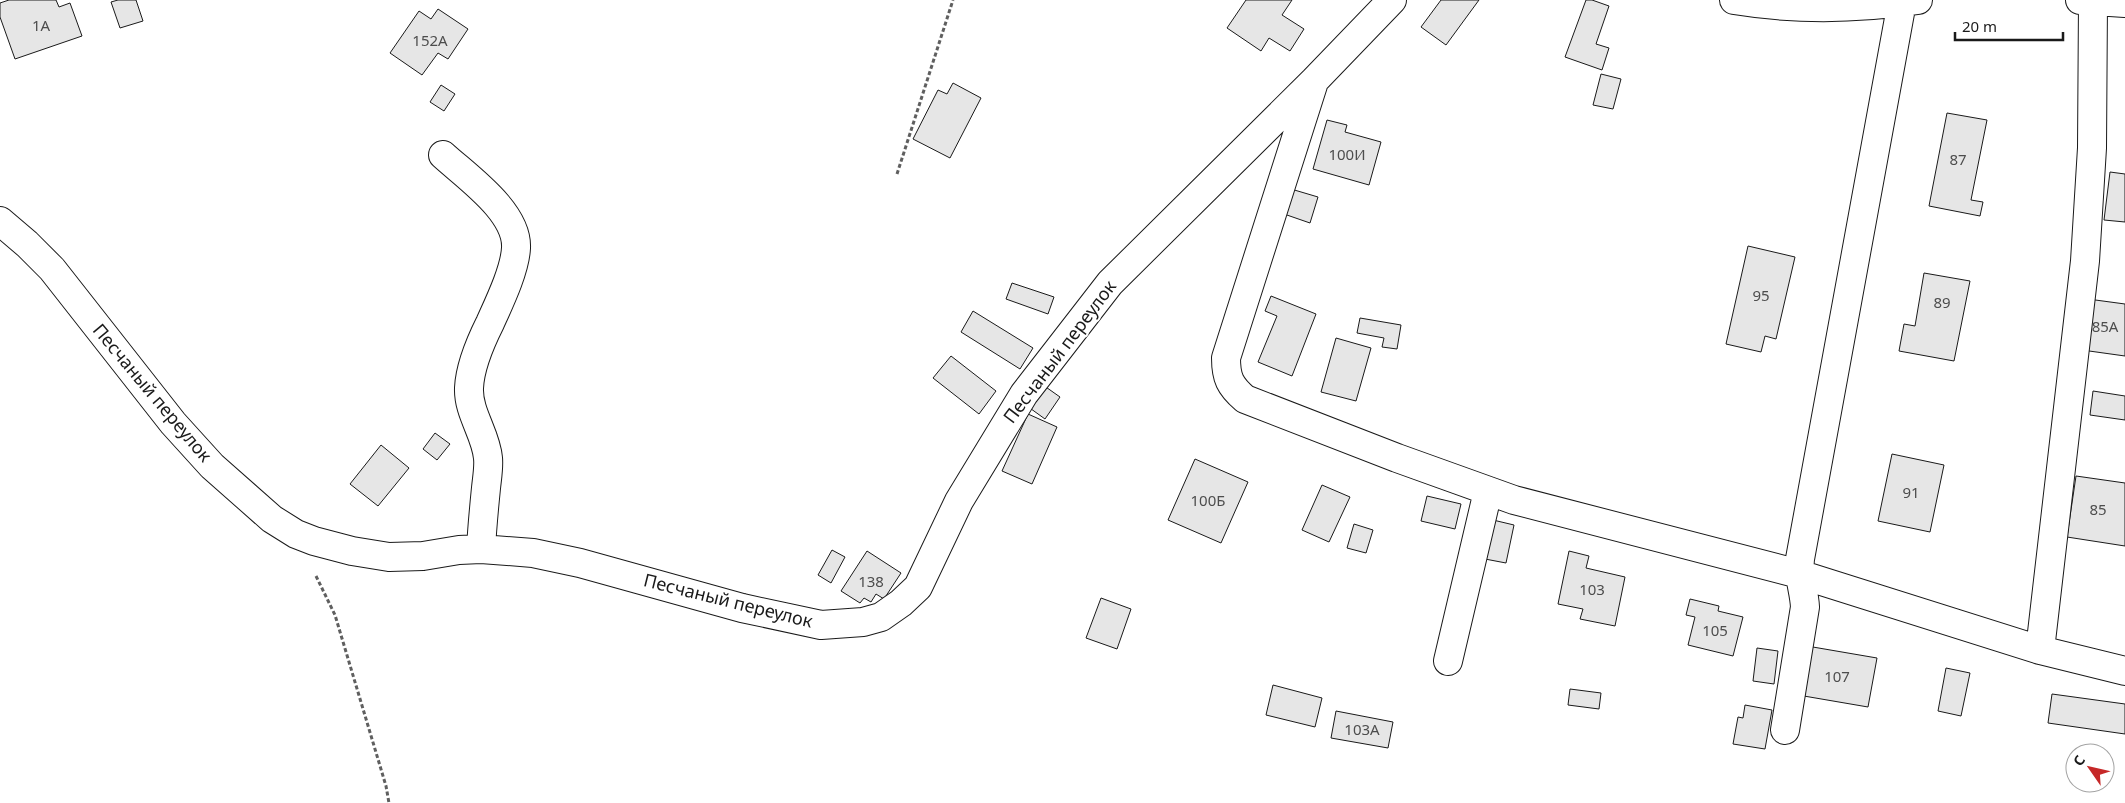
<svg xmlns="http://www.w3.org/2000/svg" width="2125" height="803" font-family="'Noto Sans',sans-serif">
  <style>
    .building { fill: #e6e6e6; stroke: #1a1a1a }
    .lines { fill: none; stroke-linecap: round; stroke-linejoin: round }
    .minor-casing { stroke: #1a1a1a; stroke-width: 30 }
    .path { stroke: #5f5f5f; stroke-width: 3; stroke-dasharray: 4 2.5; stroke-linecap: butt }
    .minor { stroke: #fff; stroke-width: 28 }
    .labels { text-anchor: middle; stroke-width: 4; stroke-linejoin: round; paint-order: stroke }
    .number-label { font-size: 15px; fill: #4d4d4d }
    .street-label { font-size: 18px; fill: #1a1a1a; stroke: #fff }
  </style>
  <rect width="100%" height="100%" fill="#fff"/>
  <path class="building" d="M 9,0 L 56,0 L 59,7 L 70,3 L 82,36 L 15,59 L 0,17 L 0,3 Z
    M 118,0 L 136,0 L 143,21 L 120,28 L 111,2 Z
    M 1246,0 L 1292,0 L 1282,15 L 1304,29 L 1290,51 L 1269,38 L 1261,51 L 1227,28 Z
    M 1441,0 L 1479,0 L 1446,45 L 1421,27 Z
    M 1586,0 L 1592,0 L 1609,6 L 1596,44 L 1609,48 L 1602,70 L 1565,57 Z
    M 438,9 L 468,29 L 448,59 L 438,53 L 422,75 L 390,53 L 419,11 L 431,19 Z
    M 1601,74 L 1621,79 L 1613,109 L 1593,105 Z
    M 953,83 L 981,98 L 950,158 L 913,139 L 938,90 L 947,94 Z
    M 441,85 L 455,94 L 444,111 L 430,102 Z
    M 1947,113 L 1987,120 L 1971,200 L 1983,202 L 1980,216 L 1929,206 Z
    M 1327,120 L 1347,125 L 1345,132 L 1381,142 L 1369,185 L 1313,169 Z
    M 2110,172 L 2125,174 L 2125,222 L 2104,220 Z
    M 1291,189 L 1318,197 L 1310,223 L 1284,214 Z
    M 1748,246 L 1795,257 L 1776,339 L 1765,336 L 1761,352 L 1726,344 Z
    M 1924,273 L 1970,281 L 1954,361 L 1899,351 L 1904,324 L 1915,326 Z
    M 1012,283 L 1054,297 L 1048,314 L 1006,299 Z
    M 1271,296 L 1316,314 L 1292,376 L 1258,362 L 1277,316 L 1265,311 Z
    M 2088,299 L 2125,304 L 2125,356 L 2082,350 Z
    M 973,311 L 1033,348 L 1020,369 L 961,332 Z
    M 1360,318 L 1401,325 L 1397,349 L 1382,347 L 1384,338 L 1357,333 Z
    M 1336,338 L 1371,348 L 1356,401 L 1321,392 Z
    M 951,356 L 996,391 L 979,414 L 933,378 Z
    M 1043,385 L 1060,397 L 1045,419 L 1027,406 Z
    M 2093,391 L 2125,396 L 2125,420 L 2090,415 Z
    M 1028,414 L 1057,427 L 1032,484 L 1002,471 Z
    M 435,433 L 450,444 L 437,460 L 423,449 Z
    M 381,445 L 409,468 L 378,506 L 350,484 Z
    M 1892,454 L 1944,465 L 1930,532 L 1878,521 Z
    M 1195,459 L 1248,482 L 1221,543 L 1168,520 Z
    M 2076,476 L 2125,483 L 2125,546 L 2067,537 Z
    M 1322,485 L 1350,497 L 1329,542 L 1302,530 Z
    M 1427,496 L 1461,504 L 1455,529 L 1421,521 Z
    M 1493,520 L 1514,525 L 1506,563 L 1485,559 Z
    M 1354,524 L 1373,530 L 1366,553 L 1347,548 Z
    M 832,550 L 845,557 L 831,583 L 818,575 Z
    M 867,551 L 901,573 L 884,599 L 876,594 L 871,602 L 864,598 L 860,603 L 841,591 Z
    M 1569,551 L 1589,556 L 1586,568 L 1625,577 L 1615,626 L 1580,619 L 1583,609 L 1558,604 Z
    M 1101,598 L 1131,609 L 1117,649 L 1086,638 Z
    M 1690,599 L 1719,606 L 1718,611 L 1743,617 L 1733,656 L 1688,645 L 1695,617 L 1686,615 Z
    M 1807,646 L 1877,658 L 1868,707 L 1798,695 Z
    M 1757,648 L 1778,651 L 1774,684 L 1753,681 Z
    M 1946,668 L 1970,673 L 1961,716 L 1938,711 Z
    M 1273,685 L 1322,698 L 1315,727 L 1266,715 Z
    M 1570,689 L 1601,693 L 1599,709 L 1568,705 Z
    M 2052,694 L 2125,704 L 2125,734 L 2048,723 Z
    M 1745,705 L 1772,710 L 1765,749 L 1733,744 L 1738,717 L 1743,718 Z
    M 1336,711 L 1393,722 L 1388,748 L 1331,738 Z"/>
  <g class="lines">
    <g class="minor-casing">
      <path id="minor" d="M 1734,0 C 1795,10 1857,9 1918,0
        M 2080,0 L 2125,3
        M 1313,85 L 1226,358 C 1226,378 1230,386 1245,399 L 1397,458 L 1514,500 L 1799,574 L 2040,650 L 2125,671
        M 443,155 C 467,177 518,212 516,248 C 515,270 499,303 490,323 C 480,343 470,366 469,388 C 468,413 486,434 488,458 C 489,467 487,478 486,488 C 484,508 482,529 481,549
        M 0,221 L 27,244 L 52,269 L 173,423 L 212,466 L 272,519 L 296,534 L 314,541 L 352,551 L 389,557 L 423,556 L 459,550 L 481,549 L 533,553 L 580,563 L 742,608 L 821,625 L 863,622 L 881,617 L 901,603 L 918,587 L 959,501 L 1024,394 L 1110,283 L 1314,81 L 1392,0
        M 2040,650 L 2085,261 L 2092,148 L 2093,1
        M 1448,661 L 1488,491
        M 1785,730 L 1805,607 C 1804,589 1798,578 1800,559 L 1902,2"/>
    </g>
    <path class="path" d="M 897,174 L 953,0
      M 316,576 L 335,615 L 386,786 L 389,803"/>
    <use href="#minor" class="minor"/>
  </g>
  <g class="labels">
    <g class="number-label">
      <text x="41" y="31">1А</text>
      <text x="430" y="46">152А</text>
      <text x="1347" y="160">100И</text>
      <text x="1958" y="165">87</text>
      <text x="1761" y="301">95</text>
      <text x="1942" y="308">89</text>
      <text x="2105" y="332">85А</text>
      <text x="1911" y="498">91</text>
      <text x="1208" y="506">100Б</text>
      <text x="2098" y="515">85</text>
      <text x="871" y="587">138</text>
      <text x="1592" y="595">103</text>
      <text x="1715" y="636">105</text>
      <text x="1837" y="682">107</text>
      <text x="1362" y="735">103А</text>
    </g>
    <g class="street-label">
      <text transform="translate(1060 352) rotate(-53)" y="6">Песчаный переулок</text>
      <text transform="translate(152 393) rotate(50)" y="6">Песчаный переулок</text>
      <text transform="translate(728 601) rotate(14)" y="6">Песчаный переулок</text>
    </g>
  </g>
  <g transform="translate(2090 768) rotate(304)"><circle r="24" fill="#ffffff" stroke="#a3a3a3"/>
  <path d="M0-4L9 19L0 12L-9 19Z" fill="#c62828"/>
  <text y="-8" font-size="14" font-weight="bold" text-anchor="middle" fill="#1a1a1a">С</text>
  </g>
  <path d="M1955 32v8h108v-8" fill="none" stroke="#1a1a1a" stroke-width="2.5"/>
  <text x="1962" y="32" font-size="15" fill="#1a1a1a" stroke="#ffffff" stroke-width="4" paint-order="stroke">20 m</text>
</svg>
